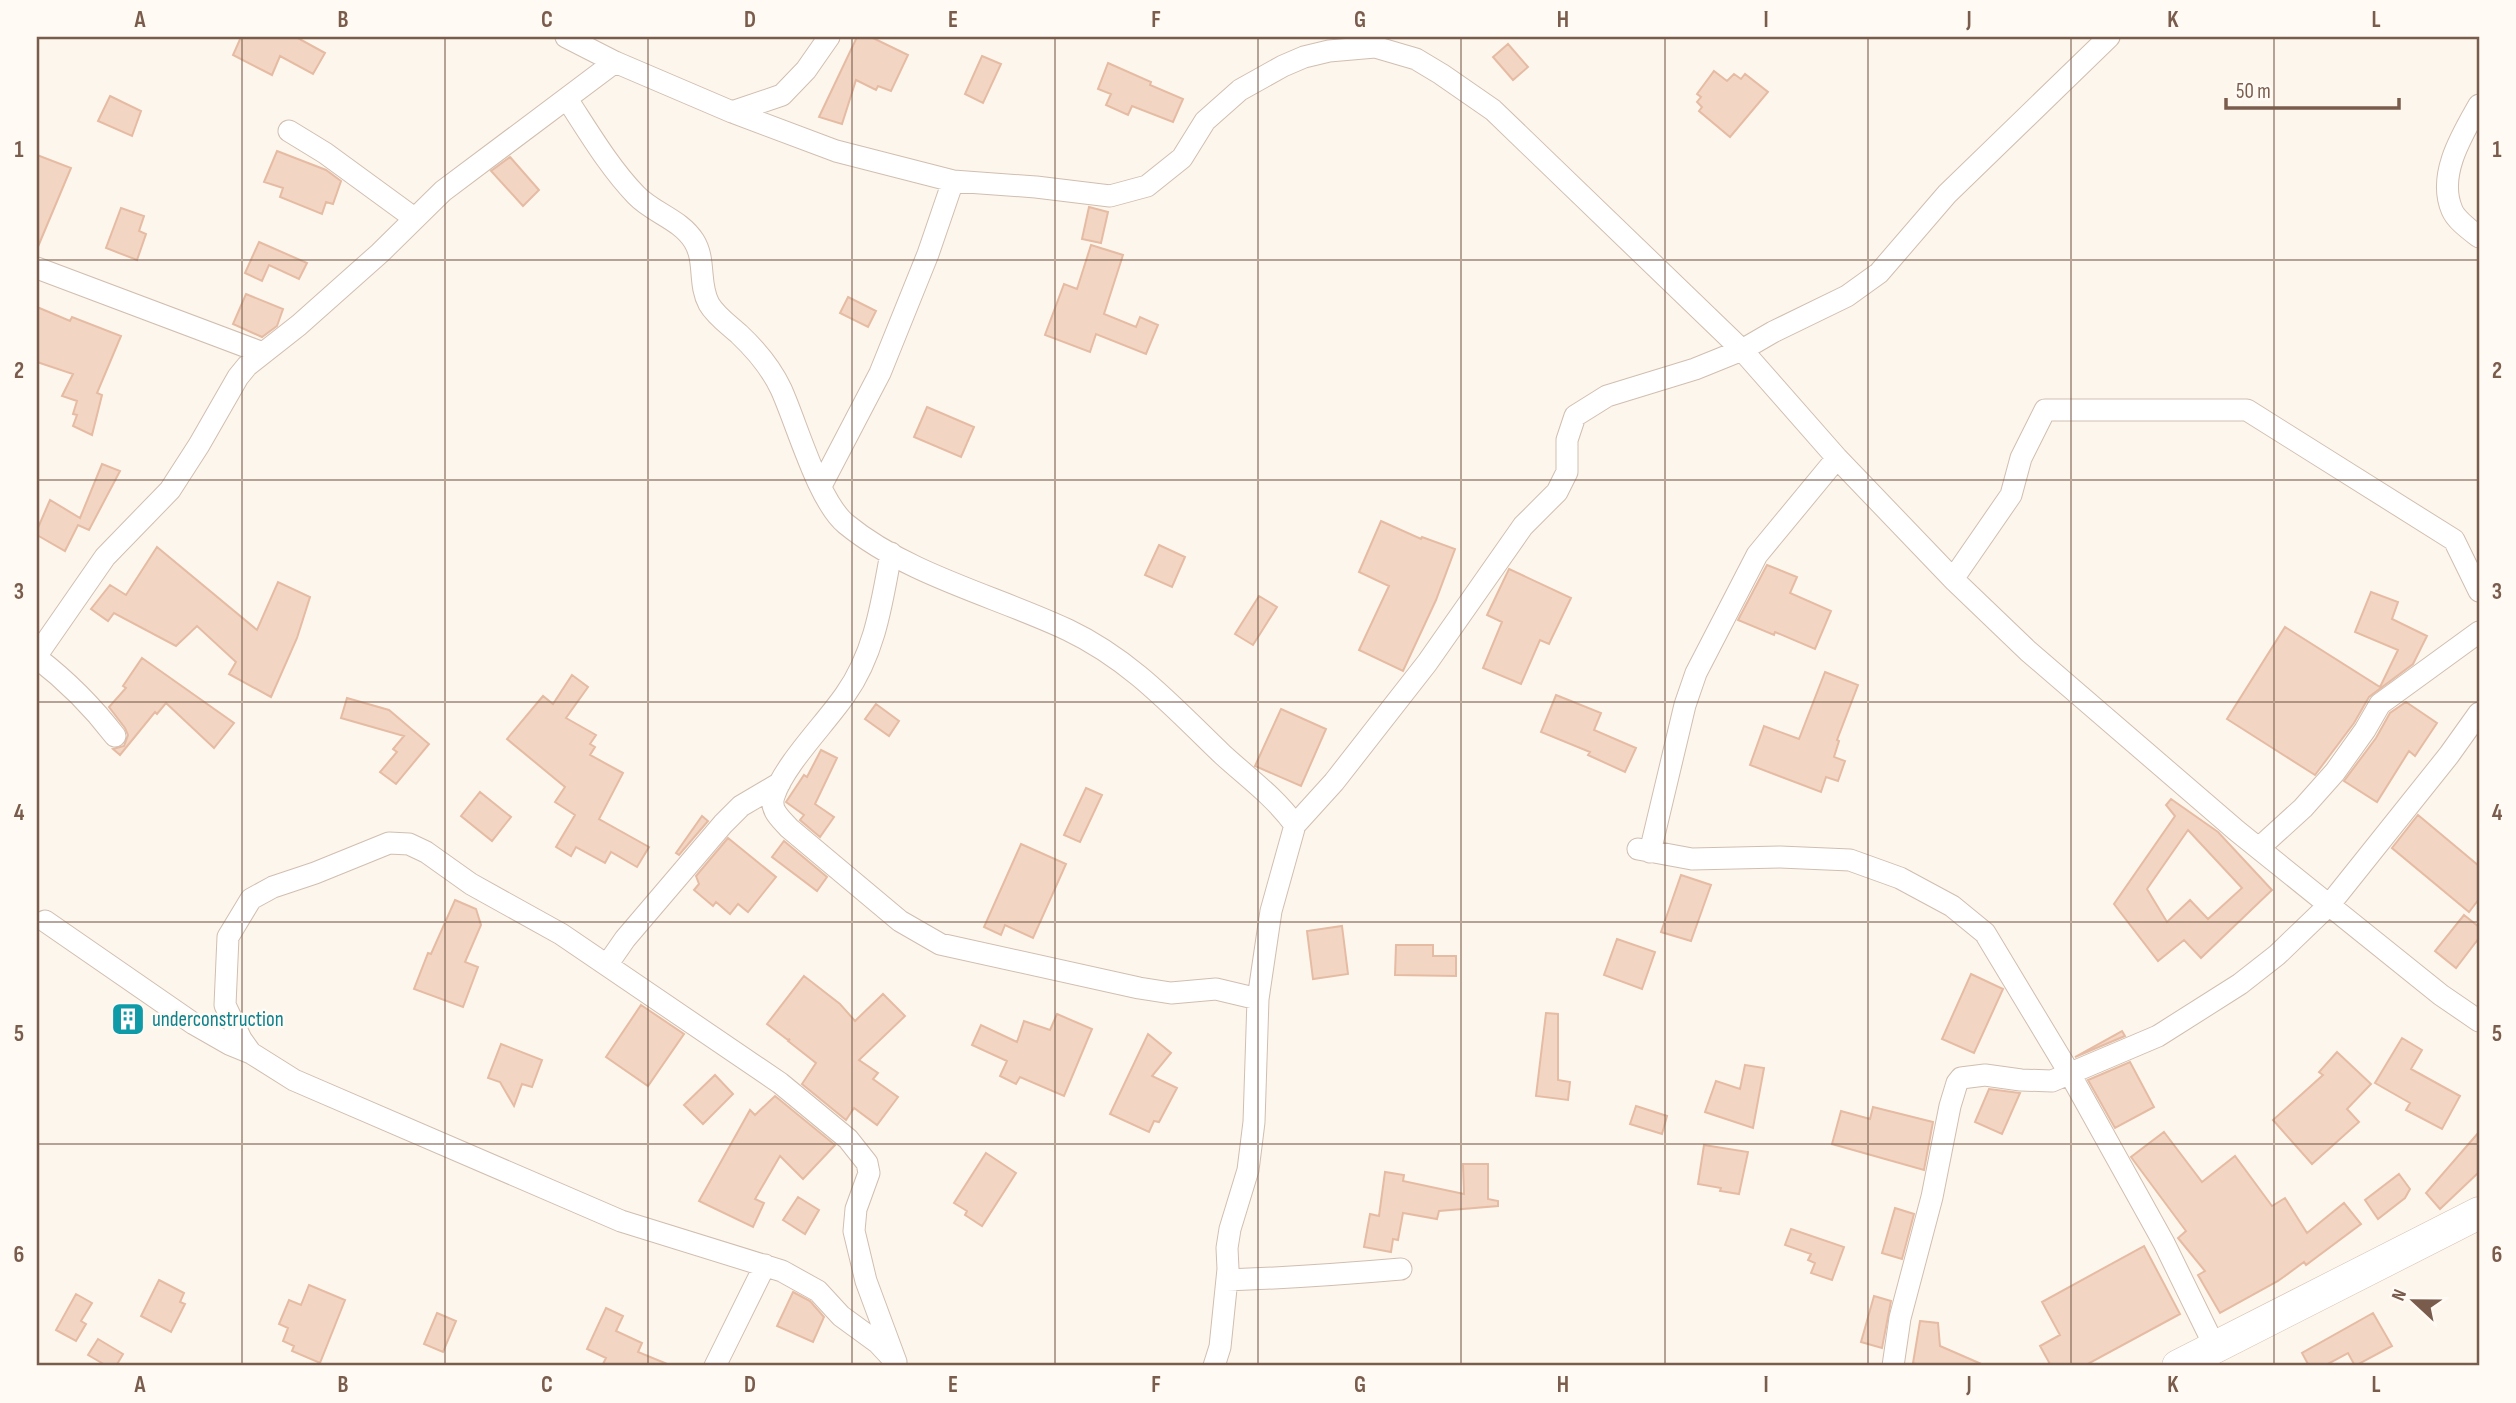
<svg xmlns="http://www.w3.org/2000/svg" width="2516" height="1403" font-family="'Sofia Sans Condensed',sans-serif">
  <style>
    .building { fill: #f3d5c3; stroke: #e6bba3; stroke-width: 2; fill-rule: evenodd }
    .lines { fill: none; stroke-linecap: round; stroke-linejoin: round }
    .street-casing { stroke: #d1beb0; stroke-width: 23 }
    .secondary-casing { stroke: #d6c0b0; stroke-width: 33 }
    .street { stroke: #fff; stroke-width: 21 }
    .secondary { stroke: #fff; stroke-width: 32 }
    .grid { fill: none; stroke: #7a5c4d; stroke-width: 2; stroke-opacity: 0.55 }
    .labels { text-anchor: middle; stroke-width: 5; stroke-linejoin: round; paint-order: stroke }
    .culture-label { font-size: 21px; fill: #0d838f; stroke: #fffaf3; text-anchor: start }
    .neatline { fill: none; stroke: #7a5c4d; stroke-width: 2.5 }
    .grid-label { font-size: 23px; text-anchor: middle; font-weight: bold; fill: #7a5c4d }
  </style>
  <rect width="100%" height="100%" fill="#fdf6ec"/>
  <path class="building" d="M 241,37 L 296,37 L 325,53 L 313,74 L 280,56 L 272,75 L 233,55 Z
    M 857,37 L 871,37 L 908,55 L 891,91 L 878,86 L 876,90 L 856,80 L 842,124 L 819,117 Z
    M 1508,44 L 1528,67 L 1513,80 L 1493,57 Z
    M 982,56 L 1001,64 L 983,103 L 965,94 Z
    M 1108,63 L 1151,82 L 1150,85 L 1183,99 L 1173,122 L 1132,106 L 1128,115 L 1106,105 L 1111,94 L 1098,89 Z
    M 1714,71 L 1727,81 L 1734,74 L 1741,79 L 1745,74 L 1768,92 L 1730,137 L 1699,111 L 1702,107 L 1697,102 L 1701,97 L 1697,94 Z
    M 110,96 L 141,111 L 132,136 L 98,121 Z
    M 277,151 L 326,170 L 341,181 L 333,204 L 326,202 L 322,214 L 280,197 L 283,188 L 264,182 Z
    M 37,155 L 71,168 L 37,249 Z
    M 510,157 L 539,190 L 523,206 L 491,171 Z
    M 1089,207 L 1108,212 L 1101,243 L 1082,239 Z
    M 121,208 L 144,216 L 139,231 L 146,234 L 137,260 L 106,248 Z
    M 259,242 L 307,263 L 299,279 L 269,265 L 262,281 L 245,273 Z
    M 1091,245 L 1123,255 L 1104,314 L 1136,327 L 1140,317 L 1158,325 L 1146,354 L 1096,334 L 1090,352 L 1045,335 L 1064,284 L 1077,289 Z
    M 246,294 L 283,309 L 277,326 L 262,337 L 233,324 Z
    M 848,297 L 876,311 L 868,327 L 840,313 Z
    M 37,307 L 70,321 L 72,317 L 121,336 L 97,393 L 102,395 L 92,435 L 73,426 L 77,415 L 73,414 L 77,401 L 62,396 L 73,374 L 37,362 Z
    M 927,407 L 974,427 L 961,457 L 914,437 Z
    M 102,464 L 120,471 L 89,530 L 78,525 L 65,551 L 37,535 L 37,530 L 50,500 L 80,518 Z
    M 1381,521 L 1421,539 L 1422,537 L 1455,549 L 1436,600 L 1403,671 L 1359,650 L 1389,586 L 1359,572 Z
    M 1159,545 L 1185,557 L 1172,587 L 1145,575 Z
    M 157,547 L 257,630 L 278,582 L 310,597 L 297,638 L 271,697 L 229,674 L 236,662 L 197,626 L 176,646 L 114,613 L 108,621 L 91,609 L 110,585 L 126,595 Z
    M 1767,565 L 1797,577 L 1790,593 L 1831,611 L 1815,649 L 1775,632 L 1774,635 L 1738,620 Z
    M 1509,569 L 1571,598 L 1549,644 L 1540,640 L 1521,684 L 1483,668 L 1502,622 L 1487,615 Z
    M 2371,592 L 2398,602 L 2392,619 L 2427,636 L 2413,664 L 2369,697 L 2354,723 L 2315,775 L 2227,719 L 2285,627 L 2380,687 L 2398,650 L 2355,632 Z
    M 1259,596 L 1277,607 L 1253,645 L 1235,634 Z
    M 142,658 L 234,723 L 214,748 L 166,703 L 157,714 L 155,712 L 120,755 L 113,749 L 124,746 L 128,735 L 125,728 L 109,707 L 126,688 L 123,686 Z
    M 1825,672 L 1858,685 L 1837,740 L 1839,741 L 1834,757 L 1845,761 L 1838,781 L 1826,777 L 1821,792 L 1750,765 L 1764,726 L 1799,739 Z
    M 572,675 L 588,687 L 566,718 L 596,735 L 590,744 L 595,747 L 590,755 L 623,773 L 599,819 L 649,847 L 637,867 L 611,852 L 605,863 L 576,847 L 571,856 L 556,847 L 575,815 L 555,802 L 565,787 L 507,739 L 543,696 L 553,704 Z
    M 1556,695 L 1601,713 L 1594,730 L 1636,748 L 1625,772 L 1588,755 L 1590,752 L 1541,732 Z
    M 347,698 L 389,710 L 429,744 L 396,784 L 380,772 L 397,752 L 393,749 L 404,736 L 341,718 Z
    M 2406,702 L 2437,723 L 2415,756 L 2409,751 L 2377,802 L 2344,781 L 2376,738 L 2390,713 Z
    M 876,704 L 899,721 L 889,736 L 865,719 Z
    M 1281,709 L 1326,729 L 1301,786 L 1255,766 Z
    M 821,750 L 837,758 L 815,804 L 834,817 L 820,837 L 800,820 L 804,815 L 786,802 L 804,775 L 807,777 Z
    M 1086,788 L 1102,795 L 1080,842 L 1064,835 Z
    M 480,792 L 511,817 L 492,841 L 461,816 Z
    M 2171,799 L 2218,832 L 2272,890 L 2201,958 L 2184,940 L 2158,961 L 2114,904 L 2175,816 L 2166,805 ZM 2188,830 L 2242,888 L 2208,919 L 2190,900 L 2167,922 L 2147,889 Z
    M 2418,815 L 2479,866 L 2479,899 L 2469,912 L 2392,848 Z
    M 702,816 L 708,821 L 679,855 L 676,853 Z
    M 728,838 L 776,877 L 748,912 L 738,904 L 730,914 L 716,902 L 713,906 L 694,890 L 699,884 L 696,876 Z
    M 784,841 L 827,877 L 817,891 L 772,857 Z
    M 1021,844 L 1066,864 L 1033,938 L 1005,925 L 1001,935 L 984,927 Z
    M 1681,875 L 1711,885 L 1691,941 L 1661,932 Z
    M 455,900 L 476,909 L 481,925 L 465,962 L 478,967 L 463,1007 L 414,989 L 428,953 L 431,954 Z
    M 2464,915 L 2479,927 L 2479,938 L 2456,968 L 2435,951 Z
    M 1342,926 L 1348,974 L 1313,979 L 1307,931 Z
    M 1617,939 L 1655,952 L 1642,989 L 1604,975 Z
    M 1396,945 L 1433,945 L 1433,956 L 1456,956 L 1456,976 L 1395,975 Z
    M 1971,974 L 2003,989 L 1974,1053 L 1942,1039 Z
    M 804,976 L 840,1004 L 855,1021 L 883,994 L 905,1016 L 859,1060 L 878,1073 L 873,1079 L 898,1097 L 877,1125 L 854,1108 L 846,1120 L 802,1084 L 816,1063 L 788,1041 L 790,1039 L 788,1040 L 767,1024 Z
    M 641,1005 L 684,1034 L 648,1086 L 606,1057 Z
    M 1546,1013 L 1558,1014 L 1558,1080 L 1570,1082 L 1568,1100 L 1536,1096 Z
    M 1057,1014 L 1092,1029 L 1064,1096 L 1020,1077 L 1016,1084 L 1000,1076 L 1007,1061 L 972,1045 L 981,1025 L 1017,1042 L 1024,1021 L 1050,1030 Z
    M 2122,1031 L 2125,1036 L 2075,1057 Z
    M 1148,1034 L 1171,1053 L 1152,1076 L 1177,1088 L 1159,1122 L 1154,1121 L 1149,1132 L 1110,1114 Z
    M 2402,1038 L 2422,1050 L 2411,1069 L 2460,1096 L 2442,1129 L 2406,1110 L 2410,1103 L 2375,1083 Z
    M 501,1044 L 542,1060 L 532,1087 L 522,1084 L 514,1106 L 500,1082 L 488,1078 Z
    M 2337,1052 L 2371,1084 L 2347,1109 L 2359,1122 L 2312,1164 L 2273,1120 L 2323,1075 L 2319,1072 Z
    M 2130,1062 L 2154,1107 L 2115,1128 L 2088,1080 Z
    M 1745,1065 L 1764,1068 L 1753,1128 L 1705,1112 L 1716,1081 L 1740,1089 Z
    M 715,1075 L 733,1094 L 703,1124 L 684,1105 Z
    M 1989,1089 L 2020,1093 L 2002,1134 L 1975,1122 Z
    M 775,1096 L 835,1145 L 803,1179 L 780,1156 L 755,1199 L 764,1203 L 753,1227 L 699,1201 L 750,1110 L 755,1115 Z
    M 1636,1106 L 1667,1116 L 1662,1134 L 1630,1124 Z
    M 1873,1107 L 1933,1122 L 1924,1170 L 1832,1144 L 1841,1111 L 1870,1119 Z
    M 2164,1132 L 2202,1182 L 2235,1156 L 2272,1206 L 2285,1198 L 2307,1233 L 2344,1203 L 2361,1224 L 2306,1265 L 2304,1262 L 2278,1281 L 2220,1313 L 2198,1275 L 2205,1271 L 2178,1238 L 2186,1231 L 2131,1157 Z
    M 2479,1132 L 2479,1172 L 2440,1209 L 2426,1193 Z
    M 1704,1145 L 1748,1152 L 1739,1194 L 1720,1191 L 1721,1188 L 1698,1184 Z
    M 986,1153 L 1016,1173 L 982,1226 L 965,1215 L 967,1211 L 954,1203 Z
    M 1463,1164 L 1488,1164 L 1488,1199 L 1498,1201 L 1498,1206 L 1439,1211 L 1437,1219 L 1403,1213 L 1398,1240 L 1393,1239 L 1391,1252 L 1364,1247 L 1370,1214 L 1379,1216 L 1385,1172 L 1404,1175 L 1403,1181 L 1464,1194 Z
    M 2399,1174 L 2410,1189 L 2405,1198 L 2378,1219 L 2365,1200 Z
    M 798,1197 L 819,1210 L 805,1234 L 783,1220 Z
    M 1895,1208 L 1914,1214 L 1902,1259 L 1882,1253 Z
    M 1791,1229 L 1844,1247 L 1832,1280 L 1811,1273 L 1815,1263 L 1808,1260 L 1811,1254 L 1785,1245 Z
    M 2144,1246 L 2180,1314 L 2084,1366 L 2051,1366 L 2040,1346 L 2060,1335 L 2042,1302 Z
    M 159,1280 L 184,1293 L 180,1302 L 185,1304 L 171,1332 L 141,1316 Z
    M 309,1285 L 345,1300 L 320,1363 L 292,1351 L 294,1346 L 283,1341 L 288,1328 L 279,1324 L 289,1300 L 301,1305 Z
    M 793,1292 L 810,1301 L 824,1317 L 813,1342 L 777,1326 Z
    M 76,1294 L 92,1303 L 81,1321 L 86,1324 L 76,1341 L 56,1330 Z
    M 1874,1296 L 1891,1301 L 1882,1348 L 1861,1342 Z
    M 606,1308 L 623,1316 L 616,1331 L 642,1343 L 638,1352 L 672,1366 L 602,1366 L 606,1358 L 587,1349 Z
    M 437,1313 L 456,1321 L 443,1352 L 424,1344 Z
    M 2373,1313 L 2392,1346 L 2355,1366 L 2348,1353 L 2324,1366 L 2309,1366 L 2302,1353 Z
    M 1920,1321 L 1938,1323 L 1940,1346 L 1986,1366 L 1921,1366 L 1913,1363 Z
    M 98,1339 L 123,1354 L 116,1366 L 107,1366 L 88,1355 Z"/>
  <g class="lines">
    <g class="street-casing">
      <path id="street" d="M 566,37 L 615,62 L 732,112 L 836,151 L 953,181 L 1036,187 L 1110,196 L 1147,186 L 1182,158 L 1205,121 L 1240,90 L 1283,66 L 1304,57 L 1329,51 L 1375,47 L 1416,59 L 1441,74 L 1493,110 L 1742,350 L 1837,458 L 1955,581 L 2028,651 L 2237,831 L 2441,995 L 2479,1021
        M 567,99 C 588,131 609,167 636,195 C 653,213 680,219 694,241 C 706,260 698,284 709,304 C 716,316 729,325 739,334 C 756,350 771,368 781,389 C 797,424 818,501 846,524 C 908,575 996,596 1068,630 C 1131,660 1173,707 1222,754 C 1247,777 1275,797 1295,825 L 1271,911 L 1258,999 L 1254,1122 L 1248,1170 L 1230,1229 L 1227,1248 L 1228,1269 L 1220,1347 L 1214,1366
        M 2479,105 C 2462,135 2437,175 2452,210 C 2456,220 2470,230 2479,237
        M 732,112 L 782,95 L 806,70 L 829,37
        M 289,131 L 325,153 L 414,218
        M 37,268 L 263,353
        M 821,486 L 880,373 L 928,254 L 953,181
        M 891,553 C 882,602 875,653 845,695 C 825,724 784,765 774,796 C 769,810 781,819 789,828 L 900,921 L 940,944 L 1139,988 L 1171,993 L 1216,989 L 1258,999
        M 1953,579 L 2011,495 L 2021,458 L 2045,410 L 2247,410 L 2454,540 L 2479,591
        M 37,655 L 105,557 L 170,490 L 199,445 L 238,377 L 247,366 L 299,325 L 380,253 L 443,191 L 615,62
        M 37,658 C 67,681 92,706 115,736
        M 1295,825 L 1334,782 L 1427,663 L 1523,526 L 1557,492 L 1567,472 L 1567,440 L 1575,416 L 1607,396 L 1695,369 L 1742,350 L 1773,332 L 1847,296 L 1879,273 L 1947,194 L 2109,37
        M 2259,848 L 2303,808 L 2335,772 L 2365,730 L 2380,704 L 2479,632
        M 1638,849 L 1692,859 L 1780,857 L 1850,860 L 1900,878 L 1952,906 L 1985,933 L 2070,1074 L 2164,1243 L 2215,1347
        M 1650,852 L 1685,705 L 1696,673 L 1757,555 L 1837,458
        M 45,921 L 194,1024 L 229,1044 L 251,1053 L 294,1080 L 621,1221 L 782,1271 L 818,1291 L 841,1316 L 878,1343 L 891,1357
        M 607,965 L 625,939 L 723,824 L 741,806 L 780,783
        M 251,1053 L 241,1039 L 225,1005 L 228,937 L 251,899 L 273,887 L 315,873 L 389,843 L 409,844 L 426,852 L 471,884 L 561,934 L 780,1083 L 848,1139 L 867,1163 L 869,1173 L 856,1209 L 854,1231 L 866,1281 L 896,1362
        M 1227,1280 C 1285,1278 1343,1274 1401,1269
        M 715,1366 L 765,1265
        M 1893,1366 L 1900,1318 L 1932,1197 L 1950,1106 L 1957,1083 L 1961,1078 L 1985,1075 L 2021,1080 L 2052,1081 L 2158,1036 L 2240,984 L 2277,955 L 2330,904 L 2449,755 L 2479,713"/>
    </g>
    <g class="secondary-casing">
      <path id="secondary" d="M 2178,1366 L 2479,1213"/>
    </g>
    <use href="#street" class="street"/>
    <use href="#secondary" class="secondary"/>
  </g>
  <path class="grid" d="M 242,37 L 242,1366M 445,37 L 445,1366M 648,37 L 648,1366M 852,37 L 852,1366M 1055,37 L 1055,1366M 1258,37 L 1258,1366M 1461,37 L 1461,1366M 1665,37 L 1665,1366M 1868,37 L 1868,1366M 2071,37 L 2071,1366M 2274,37 L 2274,1366M 37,260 L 2479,260M 37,480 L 2479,480M 37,702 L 2479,702M 37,922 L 2479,922M 37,1144 L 2479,1144"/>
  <defs>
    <g id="building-square" transform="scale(1.75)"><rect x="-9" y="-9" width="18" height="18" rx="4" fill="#0f9aa8" stroke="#fffaf3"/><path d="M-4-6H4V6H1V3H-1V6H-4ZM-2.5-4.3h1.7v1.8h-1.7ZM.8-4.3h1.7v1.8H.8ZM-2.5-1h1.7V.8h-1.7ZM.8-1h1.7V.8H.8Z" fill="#fff"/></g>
  </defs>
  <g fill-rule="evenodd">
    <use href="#building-square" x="128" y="1019"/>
  </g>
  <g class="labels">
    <g class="culture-label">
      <text x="152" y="1026">underconstruction</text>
    </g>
  </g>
  <rect width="2516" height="1403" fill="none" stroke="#fffaf3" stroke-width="77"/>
  <g transform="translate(2414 1301) rotate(292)" stroke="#fffaf3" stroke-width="5" paint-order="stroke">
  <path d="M0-5L12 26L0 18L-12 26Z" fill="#7a5c4d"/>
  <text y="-10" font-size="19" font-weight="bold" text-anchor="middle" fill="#7a5c4d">N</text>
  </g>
  <path d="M2226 98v10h173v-10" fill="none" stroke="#7a5c4d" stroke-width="3.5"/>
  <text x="2236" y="98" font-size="21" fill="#7a5c4d" stroke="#fffaf3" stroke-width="5" paint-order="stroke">50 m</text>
  <rect x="38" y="38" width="2440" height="1326" class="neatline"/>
  <g class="grid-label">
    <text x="140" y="27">A</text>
    <text x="343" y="27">B</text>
    <text x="547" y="27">C</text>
    <text x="750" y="27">D</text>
    <text x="953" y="27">E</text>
    <text x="1156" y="27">F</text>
    <text x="1360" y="27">G</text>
    <text x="1563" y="27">H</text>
    <text x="1766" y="27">I</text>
    <text x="1969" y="27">J</text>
    <text x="2173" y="27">K</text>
    <text x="2376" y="27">L</text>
    <text x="19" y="157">1</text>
    <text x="2497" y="157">1</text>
    <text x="19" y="378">2</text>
    <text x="2497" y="378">2</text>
    <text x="19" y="599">3</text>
    <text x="2497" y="599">3</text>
    <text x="19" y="820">4</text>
    <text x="2497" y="820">4</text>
    <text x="19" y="1041">5</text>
    <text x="2497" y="1041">5</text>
    <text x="19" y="1262">6</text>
    <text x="2497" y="1262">6</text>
    <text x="140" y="1392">A</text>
    <text x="343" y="1392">B</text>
    <text x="547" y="1392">C</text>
    <text x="750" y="1392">D</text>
    <text x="953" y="1392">E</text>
    <text x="1156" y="1392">F</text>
    <text x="1360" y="1392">G</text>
    <text x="1563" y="1392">H</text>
    <text x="1766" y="1392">I</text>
    <text x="1969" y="1392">J</text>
    <text x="2173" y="1392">K</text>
    <text x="2376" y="1392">L</text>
  </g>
</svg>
